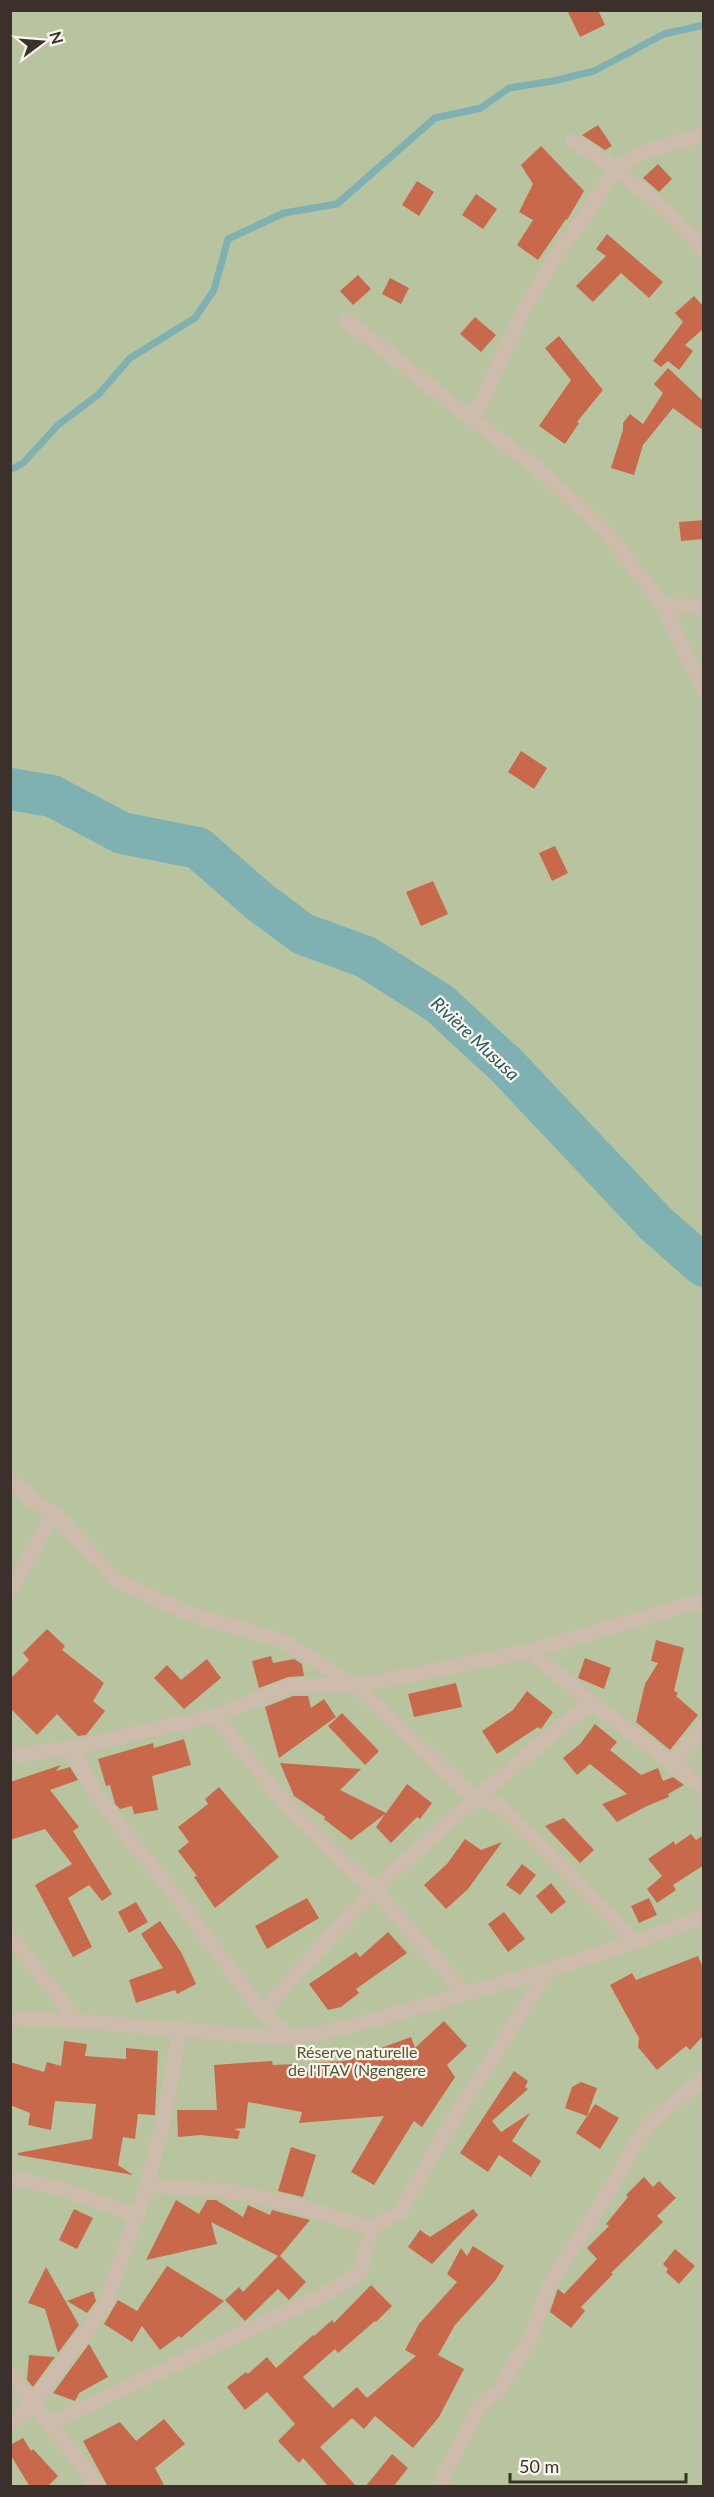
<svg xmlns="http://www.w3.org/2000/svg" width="714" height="2497" font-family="Lato,sans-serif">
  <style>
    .green { fill: #b8c4a0 }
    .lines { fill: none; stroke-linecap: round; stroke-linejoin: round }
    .stream { stroke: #7fb0b2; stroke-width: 7 }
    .river { stroke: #7fb0b2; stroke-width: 42 }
    .building { fill: #c8694b }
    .minor { stroke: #cdbbac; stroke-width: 15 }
    .labels { text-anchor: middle; stroke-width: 4.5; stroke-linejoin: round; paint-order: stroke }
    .park-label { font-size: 16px; fill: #4a5a2e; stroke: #fbf5ee }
    .water-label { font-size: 18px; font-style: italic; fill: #1f5a5e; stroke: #fbf5ee }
  </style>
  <rect width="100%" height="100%" fill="#f4ebe1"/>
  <path class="green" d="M 11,11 L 703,11 L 703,2486 L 11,2486 Z"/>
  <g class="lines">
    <path class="stream" d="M 10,470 L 23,463 L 58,425 L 99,394 L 130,358 L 195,318 L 214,290 L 228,239 L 284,213 L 337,204 L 435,118 L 481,108 L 509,88 L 553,81 L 594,71 L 664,34 L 704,25"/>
    <path class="river" d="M 10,789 L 52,796 L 122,833 L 198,848 L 260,902 L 303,934 L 366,957 L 440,1004 L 507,1066 L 656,1224 L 704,1266"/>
  </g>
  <path class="building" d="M 567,10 L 598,10 L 605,25 L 580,37 Z
    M 598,125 L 612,146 L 605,150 L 582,135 Z
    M 541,146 L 584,191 L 567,220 L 566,219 L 538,260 L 517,245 L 533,220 L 519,212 L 533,184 L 521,165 Z
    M 658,164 L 672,179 L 659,192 L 643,178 Z
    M 417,181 L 434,192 L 419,216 L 402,205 Z
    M 476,194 L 497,209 L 483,229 L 462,215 Z
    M 607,234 L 663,282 L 649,298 L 621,273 L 593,302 L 576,286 L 606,256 L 596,249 Z
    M 358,275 L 371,289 L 353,305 L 340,291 Z
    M 390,278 L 409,288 L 401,304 L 382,294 Z
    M 694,296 L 704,307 L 704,328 L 685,345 L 693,351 L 679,370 L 668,361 L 661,367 L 653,361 L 683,322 L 675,313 Z
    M 475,317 L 496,335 L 481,352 L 460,334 Z
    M 559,336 L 603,390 L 577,422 L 579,423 L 565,444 L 539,426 L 571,380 L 545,348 Z
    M 668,368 L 704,402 L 704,431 L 673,408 L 643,445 L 634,475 L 611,468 L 623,430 L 623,423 L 630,414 L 643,424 L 663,393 L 654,384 Z
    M 704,520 L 704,539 L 681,541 L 679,522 Z
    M 521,751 L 547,768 L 534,789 L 508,772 Z
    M 555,846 L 568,873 L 552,881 L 539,853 Z
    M 433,881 L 448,914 L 421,926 L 406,892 Z
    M 47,1629 L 65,1646 L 62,1650 L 104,1683 L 93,1701 L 105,1711 L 86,1735 L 78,1736 L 57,1714 L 37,1735 L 10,1708 L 10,1679 L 29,1660 L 23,1653 Z
    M 656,1640 L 684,1648 L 674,1691 L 678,1693 L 676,1696 L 698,1715 L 670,1750 L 636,1722 L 645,1684 L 658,1663 L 651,1661 Z
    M 271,1656 L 273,1663 L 294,1659 L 302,1664 L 304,1676 L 288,1677 L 259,1688 L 252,1661 Z
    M 585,1658 L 611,1668 L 604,1689 L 578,1678 Z
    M 207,1659 L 221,1678 L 184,1709 L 154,1678 L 167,1665 L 181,1680 Z
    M 456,1683 L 462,1707 L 414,1717 L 408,1694 Z
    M 527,1691 L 553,1712 L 541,1729 L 538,1727 L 497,1754 L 482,1731 L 513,1710 Z
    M 293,1696 L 308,1696 L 311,1708 L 324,1699 L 336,1717 L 279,1758 L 265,1707 Z
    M 342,1713 L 379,1751 L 365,1765 L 328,1726 Z
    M 595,1724 L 617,1742 L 610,1750 L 641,1775 L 658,1768 L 663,1781 L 673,1777 L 684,1785 L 668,1794 L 669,1797 L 647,1806 L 617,1822 L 602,1804 L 627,1794 L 590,1764 L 577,1775 L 563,1758 L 580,1744 Z
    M 184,1739 L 191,1765 L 152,1776 L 158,1810 L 134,1814 L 132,1806 L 120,1809 L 115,1804 L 110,1785 L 106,1786 L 98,1759 L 153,1743 L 154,1748 Z
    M 280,1763 L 361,1769 L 340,1790 L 386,1813 L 407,1784 L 432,1803 L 420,1819 L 417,1817 L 391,1843 L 376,1827 L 385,1814 L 351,1840 L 324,1819 L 325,1817 L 294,1796 Z
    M 61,1765 L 56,1771 L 70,1767 L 78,1780 L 50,1790 L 79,1827 L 73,1831 L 112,1894 L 102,1901 L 89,1885 L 68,1898 L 92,1947 L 73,1957 L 35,1885 L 72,1864 L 45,1829 L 10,1840 L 10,1782 Z
    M 219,1787 L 279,1857 L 215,1908 L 194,1877 L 197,1876 L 178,1851 L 189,1842 L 178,1827 L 208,1804 L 205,1799 Z
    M 564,1818 L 594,1850 L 580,1863 L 545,1826 Z
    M 691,1834 L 696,1840 L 704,1835 L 704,1865 L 673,1885 L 676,1890 L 657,1903 L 647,1889 L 662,1876 L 648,1859 L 674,1841 L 675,1845 Z
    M 465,1839 L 481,1850 L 502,1842 L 468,1889 L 446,1909 L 424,1885 L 447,1864 Z
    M 522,1864 L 536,1875 L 520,1895 L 506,1885 Z
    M 551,1883 L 566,1902 L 551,1914 L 536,1896 Z
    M 307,1898 L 319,1918 L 267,1949 L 255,1926 Z
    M 649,1898 L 657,1915 L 639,1923 L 631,1906 Z
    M 136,1902 L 148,1922 L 129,1933 L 118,1912 Z
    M 504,1912 L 525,1939 L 508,1952 L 488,1924 Z
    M 160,1921 L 181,1952 L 196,1984 L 177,1994 L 175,1990 L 136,2003 L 129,1980 L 163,1968 L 141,1934 Z
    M 388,1932 L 407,1953 L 356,1989 L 359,1993 L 341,2007 L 328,2010 L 309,1984 L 356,1952 L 360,1957 Z
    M 698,1956 L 704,1970 L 704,2035 L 690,2050 L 686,2046 L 657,2070 L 638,2047 L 639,2038 L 610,1985 L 632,1973 L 636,1980 Z
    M 444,2021 L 467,2046 L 447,2065 L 455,2077 L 422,2127 L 414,2121 L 374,2185 L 351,2172 L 384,2116 L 299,2123 L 302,2112 L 248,2102 L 245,2128 L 234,2129 L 240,2131 L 238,2139 L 201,2135 L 178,2137 L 177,2110 L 217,2110 L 214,2065 L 272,2061 L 273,2065 L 296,2064 L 310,2073 L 308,2063 L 345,2061 L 411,2037 L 415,2048 Z
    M 64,2041 L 87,2044 L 85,2056 L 126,2059 L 126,2048 L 158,2051 L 155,2115 L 138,2114 L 135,2139 L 123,2137 L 118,2165 L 133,2175 L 18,2155 L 18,2153 L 92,2139 L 96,2104 L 55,2101 L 51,2130 L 28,2125 L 30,2113 L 10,2105 L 10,2062 L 44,2072 L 47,2062 L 61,2066 Z
    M 514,2071 L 528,2081 L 525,2087 L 528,2089 L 492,2121 L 501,2132 L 530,2113 L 512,2141 L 541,2161 L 531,2177 L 499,2155 L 488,2172 L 460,2153 Z
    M 581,2082 L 597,2088 L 587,2116 L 565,2108 L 572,2087 Z
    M 595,2104 L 619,2118 L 600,2149 L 576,2133 Z
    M 291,2147 L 316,2155 L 303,2197 L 278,2191 Z
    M 644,2177 L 653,2187 L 659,2181 L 676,2198 L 657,2216 L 663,2222 L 611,2273 L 613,2274 L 581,2307 L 585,2311 L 571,2328 L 550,2312 L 557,2291 L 558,2289 L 564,2294 L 597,2259 L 587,2248 L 609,2226 L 606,2224 L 628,2197 L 626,2195 Z
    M 176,2200 L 199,2214 L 207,2200 L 216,2200 L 243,2217 L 248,2205 L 270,2215 L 272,2210 L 310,2220 L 280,2256 L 306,2282 L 289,2300 L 278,2289 L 245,2321 L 225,2300 L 239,2287 L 243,2292 L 278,2256 L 211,2222 L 217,2244 L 146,2260 Z
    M 74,2209 L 93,2218 L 77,2249 L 59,2240 Z
    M 473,2209 L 478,2215 L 432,2264 L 408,2247 L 420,2230 L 430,2237 Z
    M 473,2246 L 504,2266 L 495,2281 L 455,2325 L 438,2355 L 464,2369 L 439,2417 L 413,2448 L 375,2416 L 364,2429 L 352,2418 L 320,2447 L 357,2487 L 329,2487 L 303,2458 L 299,2463 L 278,2441 L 295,2424 L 267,2392 L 245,2410 L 227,2387 L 246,2372 L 248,2374 L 267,2357 L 276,2368 L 313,2335 L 314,2336 L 332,2320 L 334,2323 L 371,2285 L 392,2306 L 376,2322 L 375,2321 L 338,2353 L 335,2349 L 303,2377 L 333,2408 L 357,2387 L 367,2398 L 416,2356 L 405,2350 L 419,2324 L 457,2282 L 447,2274 L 461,2248 L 467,2256 Z
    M 675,2249 L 695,2266 L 679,2284 L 666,2272 L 668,2269 L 663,2264 Z
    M 167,2266 L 224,2301 L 181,2338 L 179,2336 L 160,2350 L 142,2326 L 132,2342 L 104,2324 L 118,2300 L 137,2311 Z
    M 46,2267 L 79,2325 L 58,2353 L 45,2309 L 28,2303 Z
    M 93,2291 L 96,2301 L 87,2313 L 67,2301 Z
    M 89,2344 L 108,2377 L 79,2393 L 75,2401 L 53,2393 Z
    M 29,2355 L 55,2357 L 33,2387 L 27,2380 Z
    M 164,2419 L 185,2444 L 155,2468 L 165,2487 L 108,2487 L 83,2441 L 120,2422 L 136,2441 Z
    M 23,2438 L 31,2451 L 33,2449 L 58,2476 L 47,2487 L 30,2487 L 10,2454 L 10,2445 Z
    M 392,2454 L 408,2468 L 393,2487 L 365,2487 Z"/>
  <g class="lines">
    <path class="minor" d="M 573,141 C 621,171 668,207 704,251
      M 346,320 L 473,420 L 530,462 L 605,530 L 663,606 L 704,691
      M 473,420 L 524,309 L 562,246 L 585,217 L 615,168 L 647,151 L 704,134
      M 663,606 L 704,607
      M 10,1479 L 32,1500 L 54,1513 L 116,1580 L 187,1613 L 283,1641 L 356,1686 L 475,1799 L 499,1805 L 567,1871 L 635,1942
      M 10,1591 L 54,1513
      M 530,1651 L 591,1702 L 704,1788
      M 214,1716 L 285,1803 L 346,1865 L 374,1889 L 465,1993
      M 71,1748 L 96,1794 L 131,1841 L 175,1895 L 262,2012 L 292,2039
      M 10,1756 L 71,1748 L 214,1716 L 291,1686 L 356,1686 L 530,1651 L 687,1605 L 704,1603
      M 673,1763 L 704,1726
      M 10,1935 L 77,2021
      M 262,2012 L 374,1889 L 475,1799 L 591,1702
      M 10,2018 L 77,2021 L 292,2039 L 356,2025 L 548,1970 L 635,1942 L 704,1916
      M 10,2177 L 62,2189 L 138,2216
      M 147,2185 L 233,2192 L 291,2204 L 371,2228
      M 10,2374 L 98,2486
      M 10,2424 L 33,2403 L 105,2306 L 147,2185 L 163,2123 L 180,2029
      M 49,2424 L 325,2294 L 360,2273 L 371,2228 L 401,2211 L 446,2131 L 548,1970
      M 444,2486 L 442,2478 L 481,2404 L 499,2392 L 515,2360 L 526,2350 L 548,2287 L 615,2181 L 630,2152 L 650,2123 L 704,2078"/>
  </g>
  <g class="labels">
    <g class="park-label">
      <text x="357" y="2058">Réserve naturelle<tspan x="357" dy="18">de l'ITAV (Ngengere</tspan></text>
    </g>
    <g class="water-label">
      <text transform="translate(475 1039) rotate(43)" y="6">Rivière Mususa</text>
    </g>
  </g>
  <rect width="714" height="2497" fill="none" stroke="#3b302b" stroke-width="24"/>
  <g transform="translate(42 42) rotate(74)" stroke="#fbf5ee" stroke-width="4.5" paint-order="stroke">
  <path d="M0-4.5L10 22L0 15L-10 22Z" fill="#3b302b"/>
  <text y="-9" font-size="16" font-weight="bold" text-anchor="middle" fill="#3b302b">N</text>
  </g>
  <path d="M510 2473v9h176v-9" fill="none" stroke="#3b302b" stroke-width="3"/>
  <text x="519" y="2473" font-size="18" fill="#3b302b" stroke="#fbf5ee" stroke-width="4.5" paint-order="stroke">50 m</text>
</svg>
